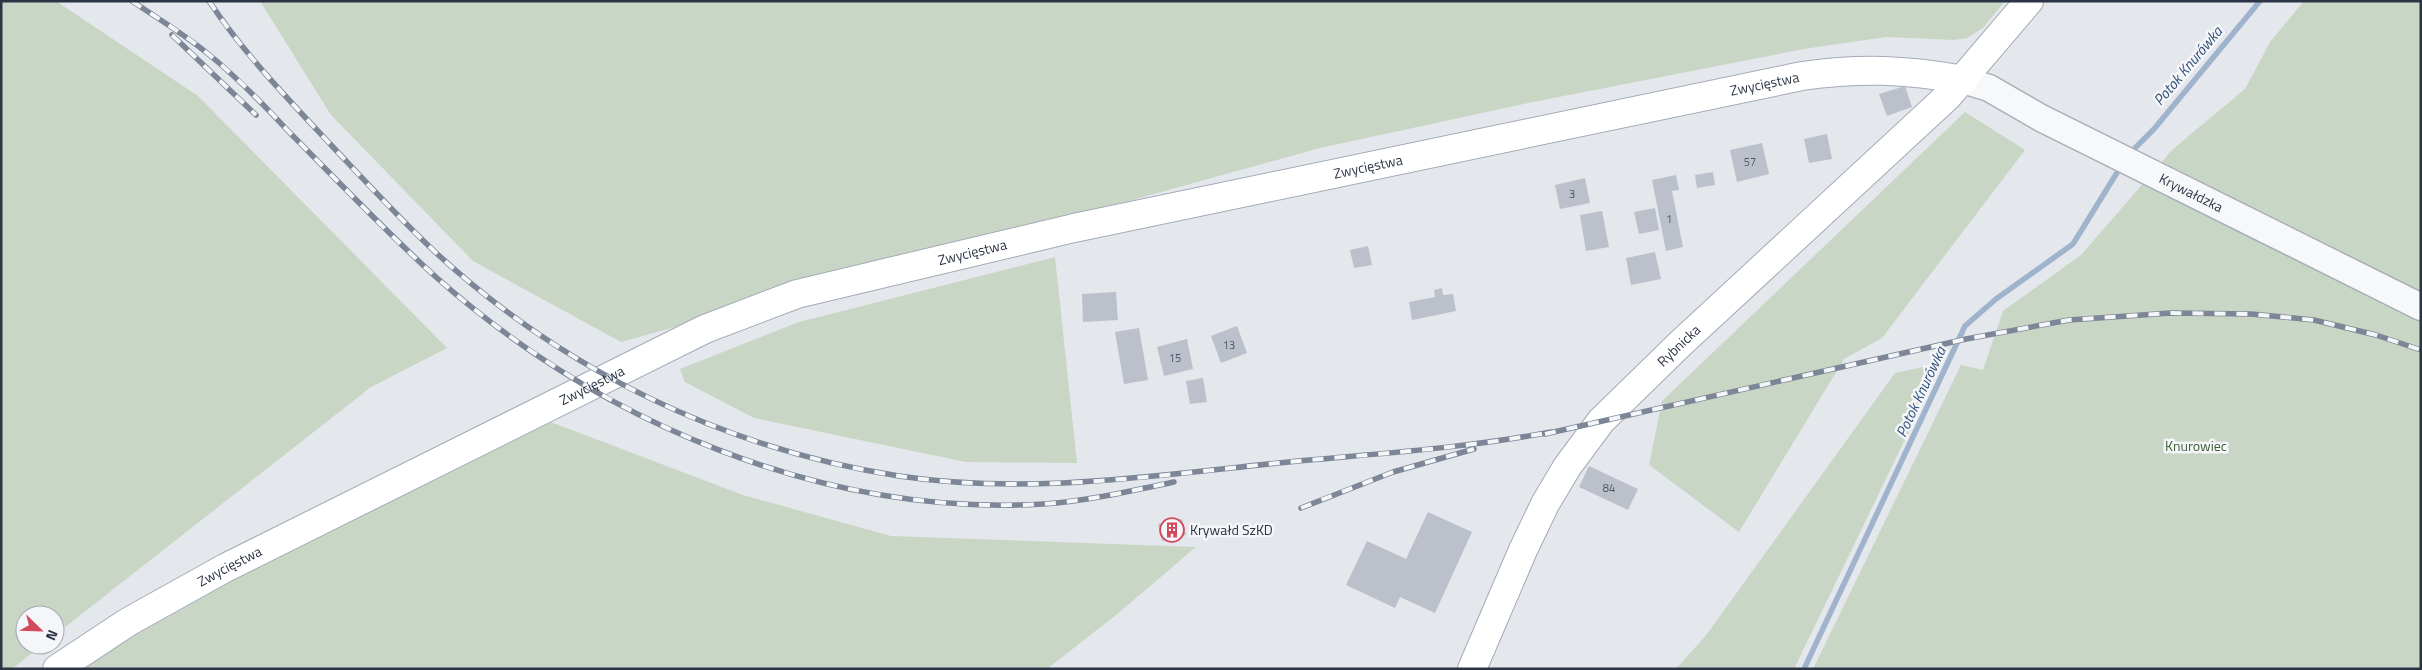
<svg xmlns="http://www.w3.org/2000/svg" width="2422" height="670" font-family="'Titillium Web',sans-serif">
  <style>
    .green { fill: #c9d6c5 }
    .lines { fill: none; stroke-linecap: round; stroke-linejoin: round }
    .stream { stroke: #9fb4cc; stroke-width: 5.5 }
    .building { fill: #bbc0ca }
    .minor-casing { stroke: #a9aeb7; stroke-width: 29 }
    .major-casing { stroke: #a3abb8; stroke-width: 30 }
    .minor { stroke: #f7f8fa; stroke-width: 26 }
    .major { stroke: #fff; stroke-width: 28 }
    .rail-casing { stroke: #7d8696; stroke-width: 5.5 }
    .rail { stroke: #f4f6f9; stroke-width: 4; stroke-dasharray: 11; stroke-linecap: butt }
    .labels { text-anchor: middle; stroke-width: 5; stroke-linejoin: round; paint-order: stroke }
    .number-label { font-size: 11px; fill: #4f5766 }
    .street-label { font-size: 14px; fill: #2b3445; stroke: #f4f6f9 }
    .park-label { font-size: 14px; fill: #3f6138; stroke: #f4f6f9 }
    .poi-label { font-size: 14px; fill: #2b3445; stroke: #f4f6f9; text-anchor: start }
    .water-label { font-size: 15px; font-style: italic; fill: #34527a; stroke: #f4f6f9 }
  </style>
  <rect width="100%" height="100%" fill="#e4e7ec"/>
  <path class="green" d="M 1,1 L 56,1 L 198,96 L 447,348 L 371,387 L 55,635 L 55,615 L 25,615 L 25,645 L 42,645 L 12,669 L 1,669 Z
    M 260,1 L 2005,1 L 1983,28 L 1967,38 L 1954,40 L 1886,37 L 1804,49 L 1533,102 L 1320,148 L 621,342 L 473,261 L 331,115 Z
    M 2304,1 L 2421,1 L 2421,669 L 1813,669 L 1961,365 L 1983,370 L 2003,311 L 2081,255 L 2173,149 L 2245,89 L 2270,42 Z
    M 1965,112 L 2025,150 L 1882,338 L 1844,359 L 1739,532 L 1649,465 L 1662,401 Z
    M 1055,257 L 1077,463 L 966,462 L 754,418 L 685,382 L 680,369 L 799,322 Z
    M 1942,363 L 1794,669 L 1676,669 L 1707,634 L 1895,373 Z
    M 548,421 L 743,495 L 891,536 L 1196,547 L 1116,615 L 1047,669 L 73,669 L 302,539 Z"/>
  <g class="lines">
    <path class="stream" d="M 2135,148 L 2154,129 L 2260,1
      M 1804,669 L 1965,326 L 1996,299 L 2073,244 L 2118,171"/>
  </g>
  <path class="building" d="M 1905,86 L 1912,107 L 1887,116 L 1879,94 Z
    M 1827,134 L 1832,159 L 1809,163 L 1804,139 Z
    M 1762,143 L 1769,174 L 1737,182 L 1730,150 Z
    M 1713,172 L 1715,185 L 1697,188 L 1695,175 Z
    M 1676,175 L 1679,190 L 1672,191 L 1683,247 L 1666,251 L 1652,180 Z
    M 1585,178 L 1590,203 L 1560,209 L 1555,185 Z
    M 1655,208 L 1659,230 L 1639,234 L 1634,212 Z
    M 1602,211 L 1609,247 L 1586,251 L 1580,215 Z
    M 1368,246 L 1372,265 L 1354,268 L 1350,250 Z
    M 1655,252 L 1661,279 L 1631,285 L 1626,258 Z
    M 1442,288 L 1443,295 L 1453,294 L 1456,311 L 1412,320 L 1409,302 L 1435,297 L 1434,290 Z
    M 1116,292 L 1118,320 L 1083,322 L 1082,294 Z
    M 1237,326 L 1247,353 L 1221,363 L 1211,336 Z
    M 1139,328 L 1148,380 L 1124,384 L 1115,332 Z
    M 1187,339 L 1193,369 L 1164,376 L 1157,347 Z
    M 1203,378 L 1207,402 L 1190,404 L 1186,381 Z
    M 1589,466 L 1638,489 L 1628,510 L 1579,487 Z
    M 1428,512 L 1472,532 L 1435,613 L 1400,597 L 1395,608 L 1346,585 L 1367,541 L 1406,559 Z
    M 1182,519 L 1186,535 L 1162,541 L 1158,524 Z"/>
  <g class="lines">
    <g class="minor-casing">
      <g id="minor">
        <path id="s1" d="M 1963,80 L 1989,88 L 2041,118 L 2421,307"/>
      </g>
    </g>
    <g class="major-casing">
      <g id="major">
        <path id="s2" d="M 57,669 L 128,622 L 225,568 L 705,329 L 797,294 L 1074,228 L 1802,76 C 1859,68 1906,69 1963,80"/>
        <path id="s3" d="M 1472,669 L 1523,550 L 1545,504 L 1567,467 L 1601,421 L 1680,344 L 1948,96 L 2029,1"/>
      </g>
    </g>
    <use href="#minor" class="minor"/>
    <use href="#major" class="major"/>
    <g class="rail-casing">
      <path id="rail" d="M 132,1 C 157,18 184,34 207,53 C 237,77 264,105 290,133 C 339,182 386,232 437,278 C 600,422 823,517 1043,504 C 1087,501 1131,491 1174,482
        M 209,1 C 244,54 289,100 332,146 C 365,181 398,217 433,250 C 562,370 725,449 899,476 C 1026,495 1152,476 1278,463 C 1369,454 1461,449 1551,432
        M 172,35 L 256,115
        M 1545,434 L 1966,339 L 2069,320 L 2171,313 L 2251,314 L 2314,320 L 2376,335 L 2421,350
        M 1301,508 L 1393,472 L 1474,449"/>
    </g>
    <use href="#rail" class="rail"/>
  </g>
  <defs>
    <g id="building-ring" transform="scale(1.25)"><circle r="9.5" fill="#f4f6f9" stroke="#d1495b" stroke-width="1.5"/><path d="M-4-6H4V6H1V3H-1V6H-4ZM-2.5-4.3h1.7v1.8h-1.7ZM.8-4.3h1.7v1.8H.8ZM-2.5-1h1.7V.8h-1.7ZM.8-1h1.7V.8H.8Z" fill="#d1495b"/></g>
  </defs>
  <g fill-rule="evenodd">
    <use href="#building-ring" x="1172" y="530"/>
  </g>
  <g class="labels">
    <g class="number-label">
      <text x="1750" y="166">57</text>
      <text x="1572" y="198">3</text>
      <text x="1669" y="223">1</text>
      <text x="1229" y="349">13</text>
      <text x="1175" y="362">15</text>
      <text x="1609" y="492">84</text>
    </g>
    <g class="street-label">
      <text dy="5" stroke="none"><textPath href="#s2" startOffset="1821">Zwycięstwa</textPath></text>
      <text dy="5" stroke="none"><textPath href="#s2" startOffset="1416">Zwycięstwa</textPath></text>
      <text dy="5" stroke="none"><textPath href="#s1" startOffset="255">Krywałdzka</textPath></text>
      <text dy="5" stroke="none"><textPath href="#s2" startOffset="1011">Zwycięstwa</textPath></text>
      <text dy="5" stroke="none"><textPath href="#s3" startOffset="389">Rybnicka</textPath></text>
      <text dy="5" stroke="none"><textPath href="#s2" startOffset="606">Zwycięstwa</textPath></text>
      <text dy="5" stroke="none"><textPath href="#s2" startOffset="201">Zwycięstwa</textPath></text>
    </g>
    <g class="park-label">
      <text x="2196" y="451">Knurowiec</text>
    </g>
    <g class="poi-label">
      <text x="1190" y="535">Krywałd SzKD</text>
    </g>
    <g class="water-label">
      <text transform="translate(2188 66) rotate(-50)" y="5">Potok Knurówka</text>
      <text transform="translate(1921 392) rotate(-65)" y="5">Potok Knurówka</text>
    </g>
  </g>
  <rect width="2422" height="670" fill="none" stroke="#2b3445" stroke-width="5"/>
  <g transform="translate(40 630) rotate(113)"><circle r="24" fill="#f4f6f9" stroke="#a4a8b1"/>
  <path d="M0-4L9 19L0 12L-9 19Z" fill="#d1495b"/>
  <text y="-8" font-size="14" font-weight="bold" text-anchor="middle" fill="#2b3445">N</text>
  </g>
</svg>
